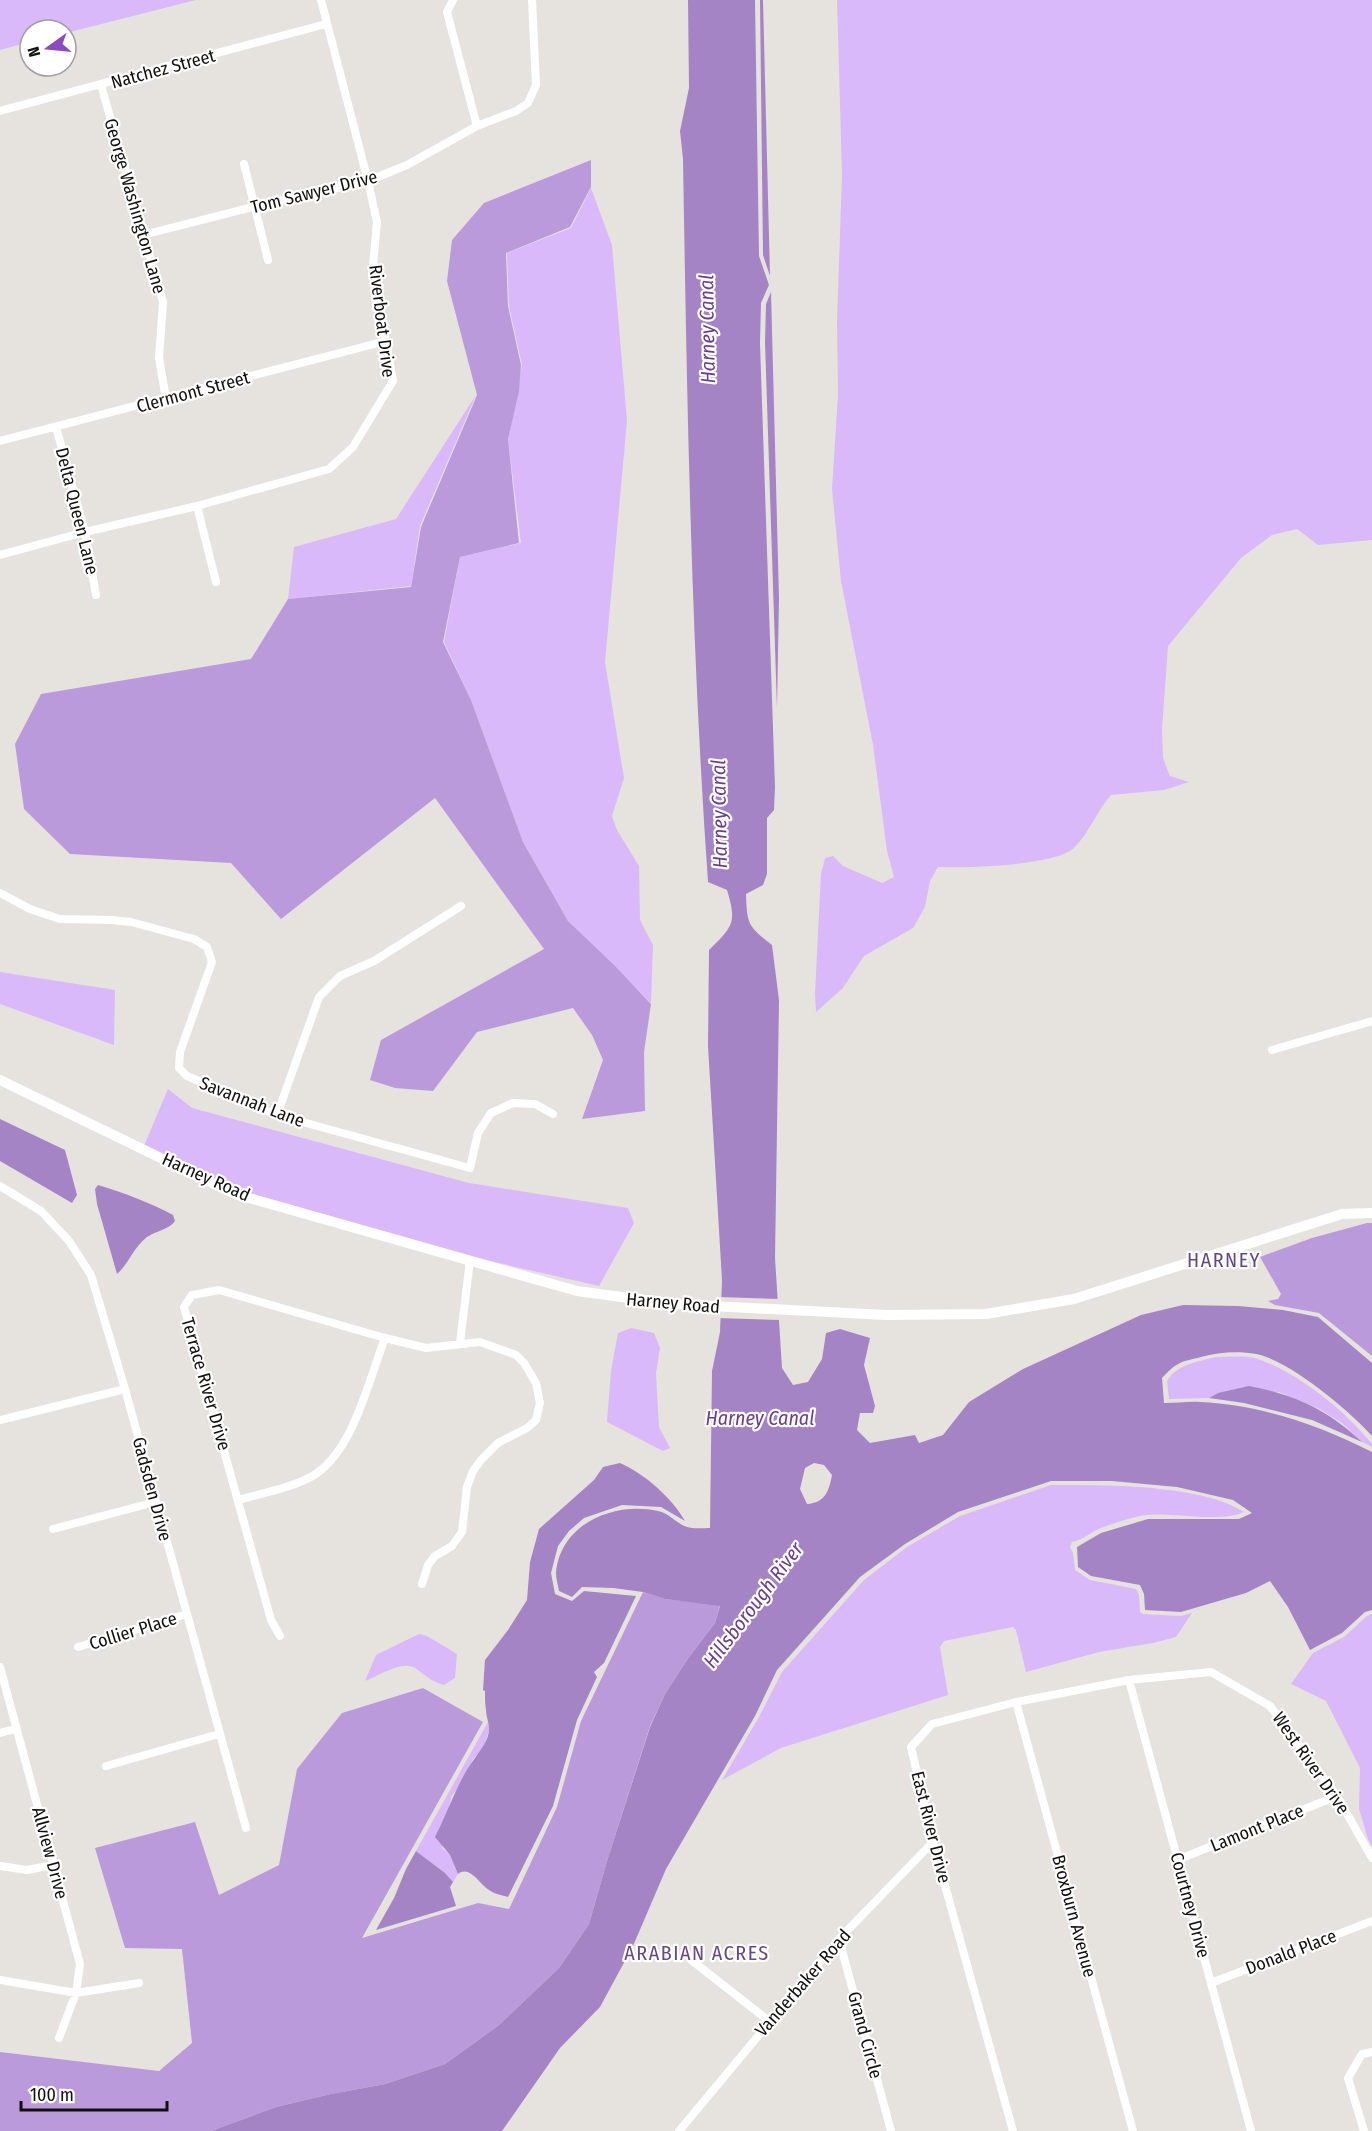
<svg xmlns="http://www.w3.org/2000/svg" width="1372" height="2131" font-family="'Fira Sans Condensed',sans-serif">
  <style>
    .green { fill: #d9b9f9 }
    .forest { fill: #bb9adc }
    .water { fill: #a584c5; fill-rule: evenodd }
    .pier { fill: #e6e3de }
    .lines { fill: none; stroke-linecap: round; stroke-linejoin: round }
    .street { stroke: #fff; stroke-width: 8 }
    .secondary { stroke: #fff; stroke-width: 10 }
    .labels { text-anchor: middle; stroke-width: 4.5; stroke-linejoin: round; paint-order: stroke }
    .street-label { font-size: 18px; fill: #10100e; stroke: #fff }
    .water-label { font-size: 20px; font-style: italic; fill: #683d8c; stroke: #fff }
    .neighbourhood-label { font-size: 20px; letter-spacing: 1.5px; fill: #674783; stroke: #fff }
  </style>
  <rect width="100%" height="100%" fill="#e6e3de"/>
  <path class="green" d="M 0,0 L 196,0 L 66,33 L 66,30 L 30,30 L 30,42 L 0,50 Z
    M 837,0 L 1372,0 L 1372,540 L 1318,545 L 1297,529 L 1272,535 L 1241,558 L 1168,646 L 1162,729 L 1163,758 L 1170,776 L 1189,782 L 1164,790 L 1111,795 C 1097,811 1089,833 1074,848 C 1054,866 965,868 938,867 L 930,881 L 925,907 L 913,928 L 864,956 L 843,988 L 816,1012 L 815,994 L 821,874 L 825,858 L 833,856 L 843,866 L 882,883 L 894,877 L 887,851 L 873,745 L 841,581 L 832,489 L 838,395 L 837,321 L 842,175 Z
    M 591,188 L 612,245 L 627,421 L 605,662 L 624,778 L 612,816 L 617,830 L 639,866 L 640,920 L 653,945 L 651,1003 L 568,921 L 523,842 L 471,700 L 444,642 L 460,557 L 521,543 L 508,439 L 522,365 L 509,306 L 507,253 L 571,228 Z
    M 476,395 L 420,526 L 411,586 L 288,599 L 294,547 L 396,519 Z
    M 0,972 L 115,990 L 114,1045 L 0,1004 Z
    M 168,1089 L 192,1108 L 469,1183 L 628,1208 L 634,1223 L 599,1286 L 455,1253 L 256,1198 L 143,1148 Z
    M 631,1328 L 654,1333 L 660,1348 L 656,1373 L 659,1427 L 670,1448 L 663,1451 L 607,1422 L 611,1371 L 618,1333 Z
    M 1216,1357 C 1229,1357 1246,1355 1258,1359 C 1300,1374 1344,1410 1372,1444 L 1372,1447 L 1362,1442 L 1342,1423 L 1318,1408 L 1279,1392 L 1218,1393 L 1209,1398 L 1169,1399 L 1167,1381 C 1177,1364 1198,1362 1216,1357 Z
    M 1051,1485 C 1103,1485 1201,1484 1244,1512 C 1222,1523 1172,1512 1146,1515 C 1132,1517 1115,1523 1101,1528 C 1091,1532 1083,1540 1072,1542 L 1070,1547 L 1073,1553 L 1075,1570 L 1090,1580 L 1136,1589 L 1139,1595 L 1140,1612 L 1143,1614 L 1181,1616 L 1192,1613 L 1176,1637 L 1153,1643 L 1099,1652 L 1026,1672 L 1016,1630 L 1013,1627 L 944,1641 L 940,1647 L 948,1695 L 781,1748 L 722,1780 L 759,1717 L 782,1672 L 864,1580 L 907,1547 L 960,1516 Z
    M 1372,1614 L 1372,1847 L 1368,1839 L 1359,1809 L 1360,1768 L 1326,1701 L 1291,1684 L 1313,1653 L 1344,1637 L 1367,1616 Z
    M 419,1634 L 427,1636 L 457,1654 L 455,1678 L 444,1685 C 432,1682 425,1675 415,1668 C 403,1660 378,1676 365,1681 L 376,1655 Z
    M 488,1722 L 489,1730 L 484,1747 L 473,1759 L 458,1789 L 452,1795 L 447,1815 L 442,1848 L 450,1855 L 458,1874 L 453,1882 L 445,1873 L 416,1851 Z"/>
  <path class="forest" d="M 591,160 L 591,187 L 570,227 L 506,253 L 508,306 L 521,365 L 519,391 L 508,439 L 519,543 L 460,557 L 443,642 L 471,700 L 523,842 L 568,921 L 615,966 L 651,1004 L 644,1052 L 645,1111 L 582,1119 L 603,1060 L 592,1035 L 573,1008 L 477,1032 L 433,1091 L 395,1088 L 370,1080 L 381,1040 L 544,949 L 435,798 L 281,919 L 231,863 L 70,854 L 24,809 L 15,744 L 41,694 L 251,659 L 288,599 L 411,587 L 421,527 L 477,395 L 447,281 L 452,240 L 484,203 Z
    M 1367,1223 L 1372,1223 L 1372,1356 L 1319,1313 L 1275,1305 L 1268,1301 L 1278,1299 L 1281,1294 L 1260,1257 L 1312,1238 Z
    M 643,1592 L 665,1599 L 720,1605 L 715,1623 L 689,1657 L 665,1694 L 650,1726 L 607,1861 L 589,1924 L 559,1968 L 499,2025 L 445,2064 L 385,2084 L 331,2094 L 276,2107 L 211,2131 L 0,2131 L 0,2052 L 159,2071 L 192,2043 L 182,1949 L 125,1948 L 95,1848 L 195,1822 L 219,1895 L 279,1865 L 297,1769 L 342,1713 L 423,1688 L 483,1722 L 362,1938 L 478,1903 L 509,1909 L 557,1807 L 581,1721 Z"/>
  <path class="water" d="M 688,0 L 755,0 L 759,256 L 769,285 L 761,303 L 760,343 L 775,787 L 774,810 L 767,818 L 767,874 L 763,885 L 746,894 C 747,925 748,926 772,945 L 779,1000 L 775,1258 L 782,1368 L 793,1385 L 808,1382 L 822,1359 L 826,1333 L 840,1329 L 870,1338 L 864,1365 L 875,1406 L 873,1413 L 860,1413 L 857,1430 L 870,1443 L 915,1435 L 919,1443 L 943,1435 L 969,1402 L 1023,1369 L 1141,1315 L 1183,1305 L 1238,1306 L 1283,1310 L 1318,1317 L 1372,1363 L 1372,1436 C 1350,1411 1289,1360 1256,1354 C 1239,1351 1218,1352 1201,1357 C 1180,1362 1177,1362 1162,1378 L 1164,1403 C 1176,1403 1189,1401 1201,1402 C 1261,1405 1319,1425 1372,1452 L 1372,1610 L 1365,1612 L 1342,1633 L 1310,1650 L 1288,1607 L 1270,1581 L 1246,1593 L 1181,1612 L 1145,1610 L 1144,1594 L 1140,1585 L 1091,1576 L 1078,1567 L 1077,1547 L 1101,1533 L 1148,1519 L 1239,1519 L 1252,1513 L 1233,1500 L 1177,1487 L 1112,1481 L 1051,1481 L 958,1512 L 905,1544 L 860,1577 L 777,1670 L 755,1716 L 666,1869 L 633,1946 L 600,2007 L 560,2048 L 502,2131 L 211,2131 L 276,2107 L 331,2094 L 385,2084 L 445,2064 L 499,2025 L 559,1968 L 589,1924 L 607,1861 L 650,1727 L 665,1694 L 689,1657 L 715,1623 L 720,1606 L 665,1599 L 643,1592 L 613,1588 L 582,1587 L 572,1597 L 559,1591 C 558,1585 556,1579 556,1573 C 560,1524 614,1501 658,1511 C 669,1513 677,1524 687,1527 C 693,1529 703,1528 710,1528 L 712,1371 L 720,1332 L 722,1280 L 708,1046 L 709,950 C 733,926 737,923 727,890 L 708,882 C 691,641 687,400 683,159 L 680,131 L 689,88 ZM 814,1463 L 824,1465 L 832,1475 C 829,1491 825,1503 807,1504 L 800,1489 L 805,1468 Z
    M 760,0 L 763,0 L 770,276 L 763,255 Z
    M 771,292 L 779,598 L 777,708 L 765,342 L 766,304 Z
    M 0,1119 L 65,1150 L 77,1195 L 72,1203 L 0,1161 Z
    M 98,1185 C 124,1193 149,1202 173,1215 L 175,1221 C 170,1229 156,1231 147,1237 C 133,1248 128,1265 117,1274 L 97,1204 L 95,1189 Z
    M 1249,1386 C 1296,1395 1327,1409 1362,1442 L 1312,1420 L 1244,1403 L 1209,1398 L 1218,1393 Z
    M 620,1463 C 645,1474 672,1498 685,1521 L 661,1507 L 622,1505 L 584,1518 L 569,1531 L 558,1546 L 551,1573 L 555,1594 L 572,1601 L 584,1591 L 636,1596 L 604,1663 L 594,1672 L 597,1677 L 577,1720 L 553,1806 L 508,1897 C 502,1895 494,1894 489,1890 C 479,1884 470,1865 458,1874 L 450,1855 L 435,1837 C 449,1810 457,1782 475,1758 C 481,1749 489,1740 489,1729 C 489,1723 486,1716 486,1710 C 485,1704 485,1698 485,1691 L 483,1690 L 485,1660 L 508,1630 L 527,1600 L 530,1562 L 539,1529 L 594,1480 L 603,1467 Z
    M 416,1851 L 445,1873 L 453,1882 L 450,1887 L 456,1906 L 376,1930 L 394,1898 L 406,1869 Z"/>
  <path class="pier" d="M 718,1297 L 781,1299 L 782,1320 L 717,1318 Z"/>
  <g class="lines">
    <path class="street" d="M 453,0 L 447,12 L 477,126 L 516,111 L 528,103 L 536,85 L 532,0
      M 101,85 L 163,302 L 159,358 L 166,399
      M 0,111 L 326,24
      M 244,164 L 268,260
      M 143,235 L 256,206 L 368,181 L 407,165 L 477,126
      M 56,427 L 85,532 L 96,595
      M 0,441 L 386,341
      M 197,506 L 216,582
      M 0,555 L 85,532 L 197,506 L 329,469 L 353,447 L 393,381 L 373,267 L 377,222 L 368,181 L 321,0
      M 0,893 L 30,909 L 60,919 L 112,920 L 131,922 L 194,939 L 207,947 L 212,962 L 180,1052 L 179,1068 L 187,1076 L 277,1115 L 470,1168 L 478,1133 L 491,1113 L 513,1103 L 535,1104 L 553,1114
      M 1272,1050 L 1372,1021
      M 277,1115 L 319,997 L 340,976 L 374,961 L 461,906
      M 0,1186 L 41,1211 L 69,1241 L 91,1275 L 125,1389 L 246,1828
      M 460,1343 L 470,1260
      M 0,1420 L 125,1389
      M 238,1500 C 259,1494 300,1486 317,1473 C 354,1447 369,1380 385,1338
      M 53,1529 L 155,1502
      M 280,1636 L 271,1620 L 184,1307 L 192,1295 L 219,1290 L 385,1338 L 426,1348 L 480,1342 L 516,1355 L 524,1363 L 536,1383 L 540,1403 L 536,1420 L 527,1428 L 498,1443 L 481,1460 L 473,1471 L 467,1487 L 462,1532 L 452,1546 L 435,1556 L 428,1565 L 422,1584
      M 78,1647 L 187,1614
      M 0,1667 L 80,1964 L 76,1993 L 59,2038
      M 1129,1680 L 1251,2131
      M 1016,1702 L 1133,2131
      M 0,1733 L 15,1729
      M 106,1766 L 219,1734
      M 1177,1860 L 1337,1796
      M 0,1866 L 27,1870 L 53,1865
      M 839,1939 L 891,2131
      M 690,1959 L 769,2021
      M 0,1980 L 76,1993 L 139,1983
      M 1211,1983 L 1372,1921
      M 679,2131 L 839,1939 L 933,1842
      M 1013,2131 L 933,1842 L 911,1747 L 932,1724 L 1016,1702 L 1129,1680 L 1211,1672 L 1270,1706 L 1337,1796 L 1372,1858
      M 1364,2131 L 1348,2078 L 1362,2054 L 1372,2052"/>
    <path class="secondary" d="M 0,1080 L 235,1194 L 577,1291 L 673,1304 L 886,1315 L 986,1314 L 1074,1299 L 1342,1214 L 1372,1213"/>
  </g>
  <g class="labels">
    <g class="street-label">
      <text transform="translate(163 69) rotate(-15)" y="6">Natchez Street</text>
      <text transform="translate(314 192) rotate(-14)" y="6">Tom Sawyer Drive</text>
      <text transform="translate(135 206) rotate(74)" y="6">George Washington Lane</text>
      <text transform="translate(382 321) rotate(83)" y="6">Riverboat Drive</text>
      <text transform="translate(193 392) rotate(-15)" y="6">Clermont Street</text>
      <text transform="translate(77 511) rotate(76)" y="6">Delta Queen Lane</text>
      <text transform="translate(252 1102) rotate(21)" y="6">Savannah Lane</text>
      <text transform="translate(206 1177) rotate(24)" y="6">Harney Road</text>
      <text transform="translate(673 1303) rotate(5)" y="6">Harney Road</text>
      <text transform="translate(206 1384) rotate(74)" y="6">Terrace River Drive</text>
      <text transform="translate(152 1489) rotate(75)" y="6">Gadsden Drive</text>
      <text transform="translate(133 1631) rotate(-17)" y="6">Collier Place</text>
      <text transform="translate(1311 1763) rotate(55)" y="6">West River Drive</text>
      <text transform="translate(931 1827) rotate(76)" y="6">East River Drive</text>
      <text transform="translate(1257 1828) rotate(-22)" y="6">Lamont Place</text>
      <text transform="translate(50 1853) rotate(75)" y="6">Allview Drive</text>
      <text transform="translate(1190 1905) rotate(75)" y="6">Courtney Drive</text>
      <text transform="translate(1074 1916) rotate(75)" y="6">Broxburn Avenue</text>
      <text transform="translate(1291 1952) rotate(-21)" y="6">Donald Place</text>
      <text transform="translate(803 1983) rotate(-49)" y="6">Vanderbaker Road</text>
      <text transform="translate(865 2035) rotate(75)" y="6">Grand Circle</text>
    </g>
    <g class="water-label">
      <text transform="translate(707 329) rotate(-91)" y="7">Harney Canal</text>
      <text transform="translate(719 814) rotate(-91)" y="7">Harney Canal</text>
      <text x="760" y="1425">Harney Canal</text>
      <text transform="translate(753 1605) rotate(-53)" y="7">Hillsborough River</text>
    </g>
    <g class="neighbourhood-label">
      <text x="1224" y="1267">HARNEY</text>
      <text x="697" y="1960">ARABIAN ACRES</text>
    </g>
  </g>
  <g transform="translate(48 48) rotate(255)"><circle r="28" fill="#ffffff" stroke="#9f9f9f" stroke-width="1.5"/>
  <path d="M0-4.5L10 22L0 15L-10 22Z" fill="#8b4abe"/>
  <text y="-9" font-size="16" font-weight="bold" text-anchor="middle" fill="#10100e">N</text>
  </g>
  <path d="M21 2101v9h146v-9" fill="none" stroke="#10100e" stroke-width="3"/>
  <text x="30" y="2101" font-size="18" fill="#10100e" stroke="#ffffff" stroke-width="4.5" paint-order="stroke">100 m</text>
</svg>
